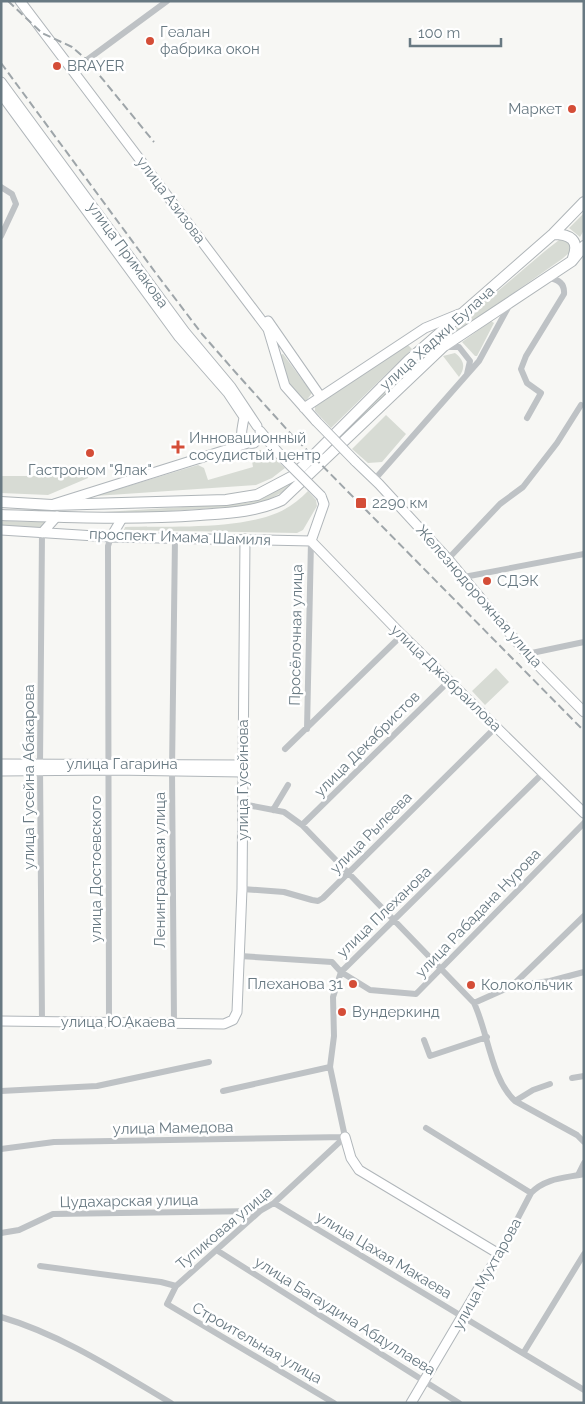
<svg xmlns="http://www.w3.org/2000/svg" width="585" height="1404" font-family="Raleway,sans-serif">
  <style>
    .green { fill: #d7dbd4 }
    .lines { fill: none; stroke-linecap: round; stroke-linejoin: round }
    .secondary-casing { stroke: #b0b6ba; stroke-width: 11 }
    .primary-casing { stroke: #afb5b8; stroke-width: 12 }
    .street { stroke: #bec2c5; stroke-width: 6 }
    .secondary { stroke: #fff; stroke-width: 9 }
    .primary { stroke: #fff; stroke-width: 10 }
    .rail { stroke: #9ea5a9; stroke-width: 2; stroke-dasharray: 8 4; stroke-linecap: butt }
    .secondary-bridge-casing { stroke: #b0b6ba; stroke-width: 11; stroke-linecap: butt }
    .secondary-bridge { stroke: #fff; stroke-width: 9 }
    .poi-dot { fill: #d44d37; stroke: #fff; stroke-width: 2 }
    .labels { text-anchor: middle; stroke-width: 5; stroke-linejoin: round; paint-order: stroke }
    .poi-label { font-size: 15px; fill: #687982; stroke: #fff; text-anchor: start }
    .street-label { font-size: 15px; fill: #687982; stroke: #fff }
  </style>
  <rect width="100%" height="100%" fill="#f7f7f4"/>
  <path class="green" d="M 584,213 L 584,230 L 580,237 L 569,228 Z
    M 565,239 L 571,247 L 570,252 L 562,259 L 443,342 L 415,366 L 293,485 C 279,495 265,502 248,506 L 125,514 L 104,512 L 246,503 L 260,500 L 292,482 L 412,364 L 545,251 L 559,240 Z
    M 491,321 L 494,323 L 477,356 L 475,356 L 462,342 Z
    M 408,345 L 412,349 L 331,428 L 315,411 L 315,406 Z
    M 455,353 C 464,360 466,367 459,377 L 443,356 Z
    M 283,354 L 312,393 L 306,401 C 289,396 284,369 280,355 Z
    M 386,415 L 406,434 L 382,462 L 368,463 L 352,449 Z
    M 253,450 L 265,450 L 285,468 L 272,478 L 256,485 L 95,496 L 198,465 L 204,468 L 208,480 L 253,467 L 251,455 Z
    M 1,476 L 87,476 L 88,478 L 48,495 L 1,493 Z
    M 308,491 L 316,500 L 317,506 L 303,530 L 297,533 L 124,530 L 125,527 C 170,526 236,530 277,513 C 289,508 299,500 308,491 Z
    M 1,521 L 49,522 L 42,528 L 1,526 Z
    M 496,668 L 509,682 L 485,705 L 472,691 Z"/>
  <g class="lines">
    <g class="secondary-casing">
      <path id="secondary" d="M 20,1 L 268,329 L 285,386 L 316,421
        M 1,82 L 185,332 L 231,387 L 257,426
        M 1,94 L 179,337 L 228,393 L 244,417 C 243,428 235,445 254,443 L 260,437 L 260,433
        M 268,321 L 320,396
        M 304,408 L 425,328 L 459,314
        M 260,431 L 281,456
        M 355,461 L 379,484 L 448,559 L 527,654 L 584,712
        M 54,504 L 248,443
        M 1,530 L 111,537 L 311,541
        M 42,533 L 57,516
        M 111,537 L 121,520
        M 311,541 L 402,635 L 584,813
        M 311,541 L 324,504 L 321,496
        M 1,764 L 242,765
        M 1,771 L 113,770 L 242,772
        M 1,1021 L 224,1024 L 233,1020 L 237,1012 L 242,889 L 245,539
        M 345,1137 L 351,1158 L 359,1170 L 499,1254 L 411,1403"/>
    </g>
    <g class="primary-casing">
      <path id="primary" d="M 553,234 C 570,234 580,240 573,258
        M 1,502 L 52,505 L 226,500 L 257,495 L 293,476 L 409,360 L 553,234 L 584,202
        M 1,515 C 68,517 133,520 200,515 C 229,513 256,512 282,500 L 444,346 L 572,261 L 584,246"/>
    </g>
    <path class="street" d="M 72,71 L 167,1
      M 1,187 L 12,194 L 16,204 L 1,236
      M 445,347 L 459,347 L 470,361 L 467,374
      M 527,418 L 541,393 L 527,383 L 521,369 L 526,356 L 564,294 C 565,283 557,279 548,278
      M 375,479 L 479,361 L 510,304
      M 42,533 L 40,764 L 42,1022
      M 448,559 L 500,504 L 523,487 L 557,443 L 581,405
      M 464,577 L 584,554
      M 527,654 L 584,642
      M 307,729 L 311,541
      M 285,749 L 402,635
      M 242,804 L 284,812 L 302,825 L 474,1003 C 488,1032 491,1079 515,1101 L 577,1135 L 584,1142
      M 273,810 L 288,785
      M 302,825 L 449,681
      M 242,889 L 284,892 L 312,900 L 318,901 L 323,898 L 496,727
      M 240,956 L 332,962 L 341,972 L 370,990 L 416,994 L 584,823
      M 512,986 L 584,916
      M 474,1003 L 512,986 L 550,981 L 584,972
      M 109,1022 L 108,546 L 111,537
      M 174,1022 L 172,771 L 175,538
      M 424,1040 L 430,1056 L 487,1037
      M 572,1078 L 584,1076
      M 1,1091 L 97,1086 L 209,1062
      M 223,1091 L 330,1067
      M 515,1101 L 533,1090 L 550,1084
      M 426,1128 L 531,1193
      M 345,1137 L 330,1067 L 334,1036 L 333,997 L 341,972 L 543,773
      M 1,1149 L 54,1142 L 345,1137
      M 578,1175 L 584,1163
      M 274,1203 L 584,1390
      M 1,1233 L 19,1230 L 53,1214 L 260,1211
      M 218,1251 L 459,1403
      M 499,1254 L 531,1193 C 545,1178 565,1178 584,1174
      M 40,1266 L 161,1282 L 176,1286 L 260,1211 L 274,1203 L 345,1137
      M 176,1286 L 167,1304 L 334,1403
      M 1,1317 C 62,1335 117,1371 171,1403
      M 524,1352 L 584,1254"/>
    <use href="#secondary" class="secondary"/>
    <use href="#primary" class="primary"/>
    <path class="rail" d="M 8,1 L 42,33 L 72,47 L 87,60 L 154,142
      M 1,63 L 155,272 L 202,334 L 237,374 L 291,434 L 584,731"/>
    <g class="secondary-bridge-casing">
      <path id="secondary-bridge" d="M 316,421 L 355,461
        M 281,456 L 321,496"/>
    </g>
    <use href="#secondary-bridge" class="secondary-bridge"/>
  </g>
  <g class="poi-dot">
    <circle cx="150" cy="41" r="5"/>
    <circle cx="57" cy="66" r="5"/>
    <circle cx="572" cy="109" r="5"/>
    <path d="M175.5 439.5h5v5h5v5h-5v5h-5v-5h-5v-5h5z"/>
    <circle cx="90" cy="453" r="5"/>
    <rect x="355" y="497" width="12" height="12" rx="2.5"/>
    <circle cx="487" cy="581" r="5"/>
    <circle cx="353" cy="984" r="5"/>
    <circle cx="471" cy="985" r="5"/>
    <circle cx="342" cy="1012" r="5"/>
  </g>
  <g class="labels">
    <g class="poi-label">
      <text x="160" y="37">Геалан<tspan x="160" dy="17">фабрика окон</tspan></text>
      <text x="67" y="71">BRAYER</text>
      <text x="562" y="114" text-anchor="end">Маркет</text>
      <text x="189" y="443">Инновационный<tspan x="189" dy="17">сосудистый центр</tspan></text>
      <text x="90" y="475" text-anchor="middle">Гастроном "Ялак"</text>
      <text x="372" y="508">2290 км</text>
      <text x="497" y="586">СДЭК</text>
      <text x="343" y="989" text-anchor="end">Плеханова 31</text>
      <text x="481" y="990">Колокольчик</text>
      <text x="352" y="1017">Вундеркинд</text>
    </g>
    <g class="street-label">
      <text transform="translate(171 200) rotate(53)" y="5">улица Азизова</text>
      <text transform="translate(128 255) rotate(54)" y="5">улица Примакова</text>
      <text transform="translate(437 338) rotate(-42)" y="5">улица Хаджи Булача</text>
      <text transform="translate(180 537) rotate(2)" y="5">проспект Имама Шамиля</text>
      <text transform="translate(479 596) rotate(49)" y="5">Железнодорожная улица</text>
      <text transform="translate(296 635) rotate(-89)" y="5">Просёлочная улица</text>
      <text transform="translate(446 678) rotate(44)" y="5">улица Джабраилова</text>
      <text transform="translate(367 744) rotate(-45)" y="5">улица Декабристов</text>
      <text x="122" y="769">улица Гагарина</text>
      <text transform="translate(29 777) rotate(-90)" y="5">улица Гусейна Абакарова</text>
      <text transform="translate(243 780) rotate(-90)" y="5">улица Гусейнова</text>
      <text transform="translate(371 833) rotate(-45)" y="5">улица Рылеева</text>
      <text transform="translate(96 869) rotate(-90)" y="5">улица Достоевского</text>
      <text transform="translate(160 870) rotate(-90)" y="5">Ленинградская улица</text>
      <text transform="translate(384 912) rotate(-44)" y="5">улица Плеханова</text>
      <text transform="translate(478 913) rotate(-46)" y="5">улица Рабадана Нурова</text>
      <text x="118" y="1027">улица Ю.Акаева</text>
      <text transform="translate(173 1128) rotate(-1)" y="5">улица Мамедова</text>
      <text transform="translate(129 1201) rotate(-1)" y="5">Цудахарская улица</text>
      <text transform="translate(224 1228) rotate(-40)" y="5">Тупиковая улица</text>
      <text transform="translate(384 1255) rotate(31)" y="5">улица Цахая Макаева</text>
      <text transform="translate(487 1274) rotate(-61)" y="5">улица Мухтарова</text>
      <text transform="translate(345 1316) rotate(32)" y="5">улица Багаудина Абдуллаева</text>
      <text transform="translate(257 1343) rotate(30)" y="5">Строительная улица</text>
    </g>
  </g>
  <rect width="585" height="1404" fill="none" stroke="#687982" stroke-width="5"/>
  <path d="M410 38v8h91v-8" fill="none" stroke="#687982" stroke-width="2.5"/>
  <text x="418" y="38" font-size="15" fill="#687982" stroke="#ffffff" stroke-width="4" paint-order="stroke">100 m</text>
</svg>
